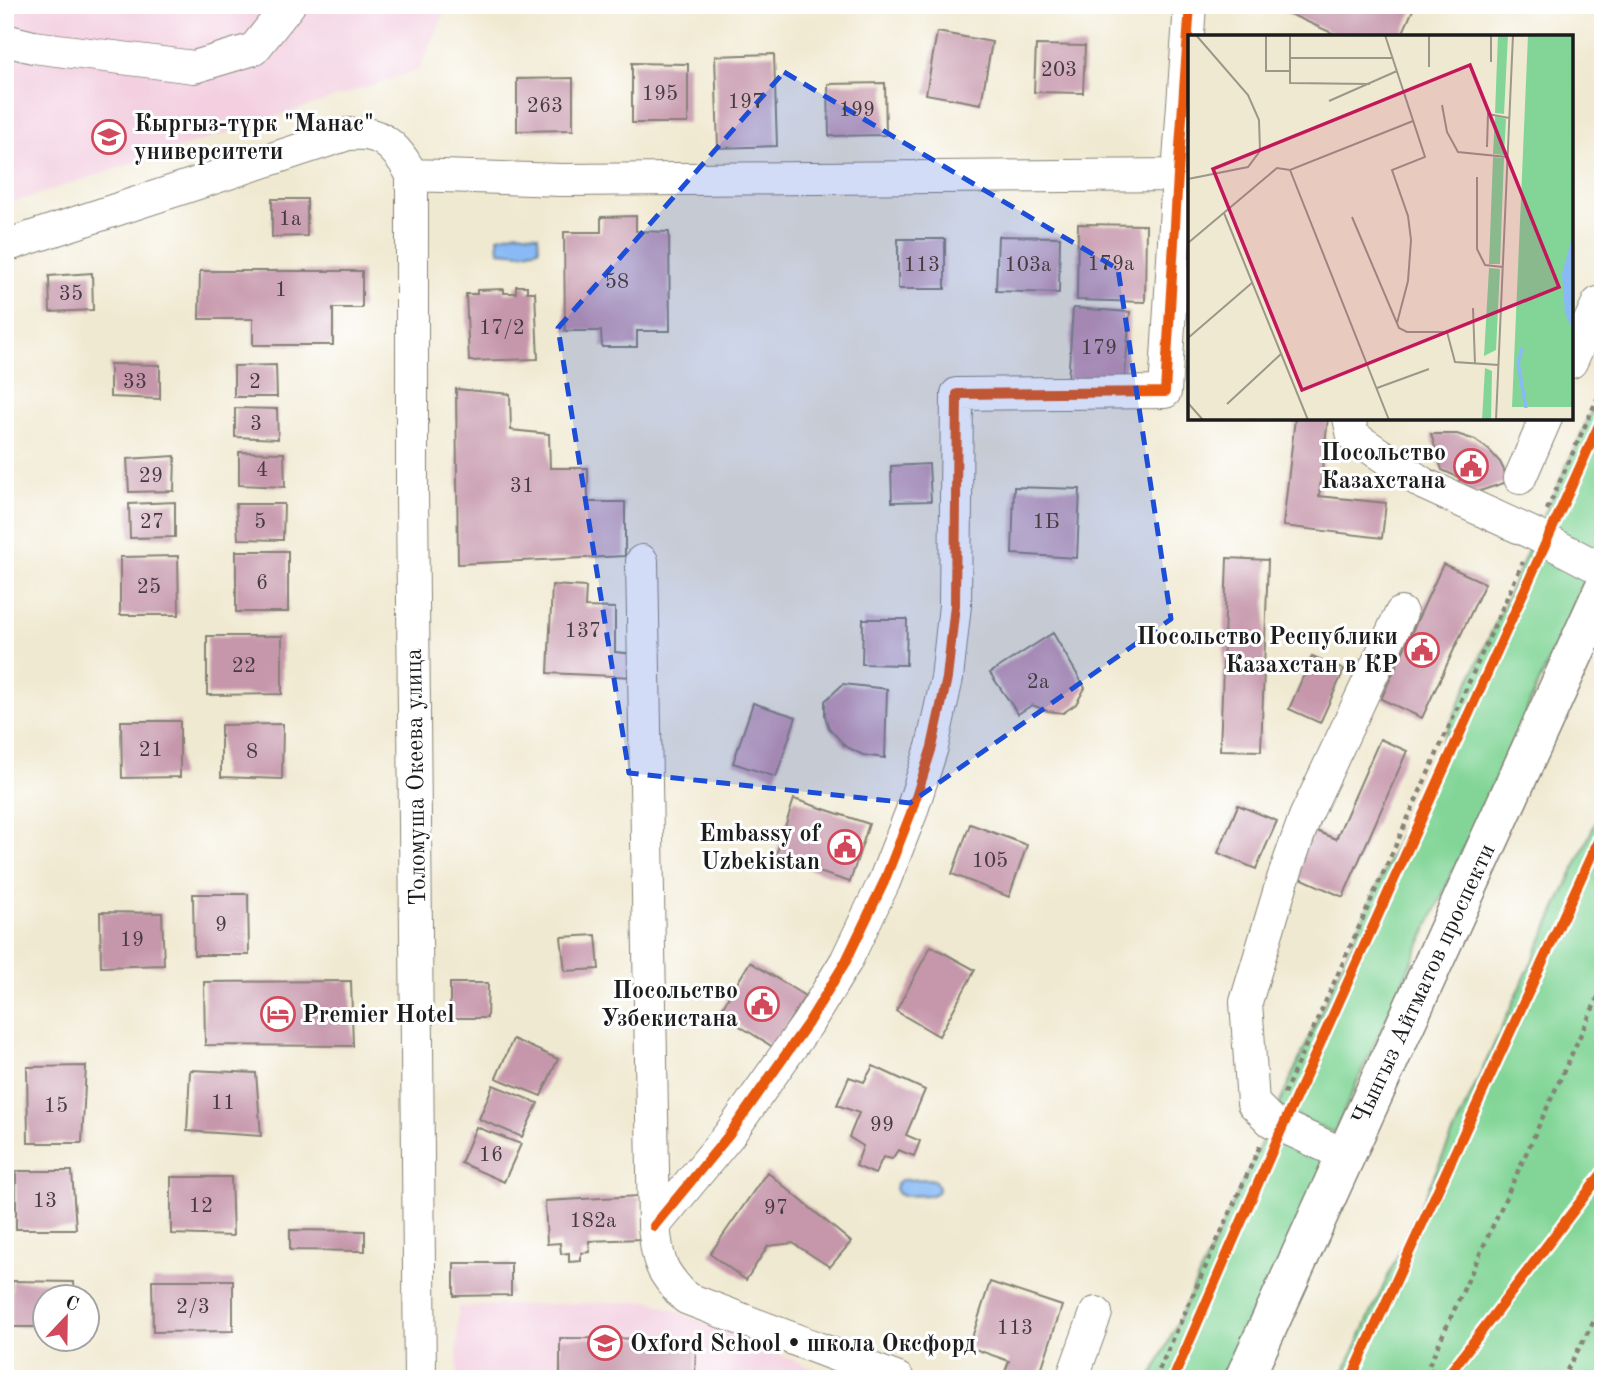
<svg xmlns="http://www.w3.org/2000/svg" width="1608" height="1384" font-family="'Old Standard TT',serif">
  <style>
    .built { fill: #f3cfe0 }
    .green { fill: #82d597; stroke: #4f785a; stroke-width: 2 }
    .water { fill: #89baf5; stroke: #526b88; stroke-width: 2 }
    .building { fill: #c697ab }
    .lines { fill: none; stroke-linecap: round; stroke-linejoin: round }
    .minor-casing { stroke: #868276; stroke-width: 34 }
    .major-casing { stroke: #868276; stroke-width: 41 }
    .path { stroke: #868276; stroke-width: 4.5; stroke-dasharray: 5 5; stroke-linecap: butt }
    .minor { stroke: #fff; stroke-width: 32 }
    .major { stroke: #fff; stroke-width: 38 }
    .cycleway-casing { stroke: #fff; stroke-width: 15 }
    .cycleway { stroke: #e8590c; stroke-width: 10 }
    .marked { fill: #1d4ed8; fill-opacity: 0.2; stroke: #1d4ed8; stroke-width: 5; stroke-dasharray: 14 9; stroke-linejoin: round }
    .labels { text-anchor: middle; stroke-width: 6; stroke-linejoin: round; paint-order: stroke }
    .number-label { font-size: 21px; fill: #463b40 }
    .poi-label { font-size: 24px; font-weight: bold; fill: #1c1c1c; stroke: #fff; text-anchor: end }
    .street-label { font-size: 24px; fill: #1c1c1c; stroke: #fff }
    .inset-river { fill: none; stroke: #89baf5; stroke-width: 3.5 }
    .inset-road { fill: none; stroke: #9b9789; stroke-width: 2 }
    .view { fill: #c2185b; fill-opacity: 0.15; stroke: #c2185b; stroke-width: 3.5 }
    .inset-edge { fill: none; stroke: #1c1c1c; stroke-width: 3.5 }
  </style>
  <rect width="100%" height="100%" fill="#fff"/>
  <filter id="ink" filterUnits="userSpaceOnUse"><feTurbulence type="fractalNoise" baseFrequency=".0143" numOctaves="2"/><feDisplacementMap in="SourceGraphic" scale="14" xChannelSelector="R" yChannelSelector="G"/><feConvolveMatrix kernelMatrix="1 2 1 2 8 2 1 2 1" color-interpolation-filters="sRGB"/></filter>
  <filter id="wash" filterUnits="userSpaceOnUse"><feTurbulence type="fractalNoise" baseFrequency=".00686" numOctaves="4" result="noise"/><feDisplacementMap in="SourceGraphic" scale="28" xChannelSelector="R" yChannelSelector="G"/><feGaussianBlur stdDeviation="1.57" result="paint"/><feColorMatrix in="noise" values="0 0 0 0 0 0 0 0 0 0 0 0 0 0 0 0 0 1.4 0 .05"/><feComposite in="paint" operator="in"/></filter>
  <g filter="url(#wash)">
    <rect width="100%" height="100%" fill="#f0e9d1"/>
    <path class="built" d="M 5,5 L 448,5 L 419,70 L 5,205 Z
      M 651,1301 L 839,1379 L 457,1379 L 458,1307 Z"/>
    <path class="green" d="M 1603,386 L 1603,541 L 1597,554 L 1540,524 Z
      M 1531,544 L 1589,573 L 1334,1133 L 1278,1107 Z
      M 1603,806 L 1603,1379 L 1341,1379 Z
      M 1267,1130 L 1328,1162 L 1227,1379 L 1151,1379 Z"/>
    <path class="water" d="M 518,232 L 538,235 L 539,249 L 521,253 L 499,251 L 498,237 Z
      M 930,1179 L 935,1181 L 939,1187 L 937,1192 L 932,1195 L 903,1196 L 898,1194 L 895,1189 L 896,1184 L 900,1180 Z"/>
    <g id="blocks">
      <path class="building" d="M 1286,5 L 1415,5 L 1401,37 L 1341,37 L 1283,11 Z
        M 937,32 L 992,42 L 981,104 L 926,94 Z
        M 1036,45 L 1085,46 L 1083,93 L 1034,92 Z
        M 774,54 L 777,146 L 718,148 L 715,56 Z
        M 632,63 L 688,64 L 688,123 L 632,123 Z
        M 573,78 L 573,130 L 517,131 L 517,79 Z
        M 885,83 L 886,135 L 829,136 L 828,84 Z
        M 272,199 L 307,199 L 307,236 L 272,237 Z
        M 636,216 L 636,231 L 669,232 L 670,331 L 637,331 L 637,347 L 602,347 L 601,331 L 565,331 L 564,232 L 601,232 L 601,217 Z
        M 1078,224 L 1146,225 L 1145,302 L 1077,300 Z
        M 998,236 L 1060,237 L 1059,293 L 996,291 Z
        M 898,239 L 945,239 L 945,289 L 898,289 Z
        M 200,271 L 362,271 L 362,308 L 333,308 L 333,345 L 253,345 L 253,319 L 199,319 Z
        M 92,273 L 93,310 L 50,312 L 49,276 Z
        M 516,286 L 527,286 L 527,292 L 535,292 L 538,359 L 469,361 L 466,294 L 477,294 L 477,290 L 504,289 L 504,293 L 516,293 Z
        M 1073,308 L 1130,312 L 1124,386 L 1068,381 Z
        M 110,364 L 160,365 L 160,399 L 110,397 Z
        M 276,365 L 277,397 L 234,397 L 234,366 Z
        M 456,389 L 510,394 L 511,430 L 549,434 L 550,468 L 588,468 L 588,502 L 625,502 L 625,556 L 458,564 Z
        M 235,408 L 277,409 L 278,439 L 235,437 Z
        M 1295,418 L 1328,418 L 1319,496 L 1386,503 L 1382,538 L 1283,526 Z
        M 1431,434 L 1457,434 L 1475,440 L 1489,450 L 1500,462 L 1504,470 L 1507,482 L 1471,494 L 1458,486 L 1460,478 L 1442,470 Z
        M 239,452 L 284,453 L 285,487 L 239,485 Z
        M 175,456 L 174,491 L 129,492 L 127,459 Z
        M 929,464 L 931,501 L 892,502 L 891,466 Z
        M 1014,487 L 1080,489 L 1077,558 L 1012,554 Z
        M 175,502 L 175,537 L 130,538 L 129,504 Z
        M 236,504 L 284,504 L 283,540 L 238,539 Z
        M 236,551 L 288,551 L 288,612 L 236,612 Z
        M 178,556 L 179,615 L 120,615 L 120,557 Z
        M 1227,558 L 1268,560 L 1261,751 L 1220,750 Z
        M 1443,564 L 1485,583 L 1422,718 L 1381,699 Z
        M 552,585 L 586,587 L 585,607 L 615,608 L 615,652 L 635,654 L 634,677 L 548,673 Z
        M 863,619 L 907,619 L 906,665 L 862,664 Z
        M 1053,633 L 1085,688 L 1076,704 L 1063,713 L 1048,711 L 1032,705 L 1018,714 L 990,673 Z
        M 207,636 L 282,636 L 282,694 L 207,695 Z
        M 1312,656 L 1344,670 L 1320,723 L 1289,709 Z
        M 843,684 L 887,689 L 885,758 L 863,755 L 845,746 L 829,728 L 825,716 L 825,701 Z
        M 753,703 L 796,717 L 776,777 L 733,763 Z
        M 121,721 L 180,721 L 180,777 L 122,778 Z
        M 283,724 L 282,779 L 221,777 L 221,725 Z
        M 1380,739 L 1407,751 L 1343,897 L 1289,873 L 1309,828 L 1336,839 Z
        M 794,799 L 869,824 L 850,882 L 775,858 Z
        M 1238,805 L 1277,821 L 1256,869 L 1218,853 Z
        M 970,824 L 1027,845 L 1009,897 L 952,874 Z
        M 193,894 L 248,894 L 249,955 L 194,955 Z
        M 100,912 L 162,913 L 164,965 L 101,967 Z
        M 596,935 L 599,969 L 565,971 L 561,937 Z
        M 931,946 L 975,970 L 939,1036 L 896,1011 Z
        M 750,962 L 805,996 L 773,1047 L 719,1013 Z
        M 351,981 L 353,1046 L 205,1045 L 204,982 Z
        M 450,983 L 488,983 L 487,1018 L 450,1018 Z
        M 513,1039 L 558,1059 L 541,1096 L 496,1078 Z
        M 86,1066 L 82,1143 L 28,1143 L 27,1067 Z
        M 873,1066 L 925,1090 L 906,1135 L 920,1141 L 914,1156 L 898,1150 L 892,1159 L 883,1157 L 875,1174 L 856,1166 L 863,1146 L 849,1137 L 859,1113 L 837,1105 L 849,1077 L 864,1082 Z
        M 190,1070 L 256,1073 L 261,1136 L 187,1131 Z
        M 493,1085 L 538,1103 L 522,1137 L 479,1119 Z
        M 476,1127 L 521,1144 L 504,1182 L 461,1163 Z
        M 16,1171 L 72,1171 L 76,1229 L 16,1229 Z
        M 767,1172 L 851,1242 L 830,1267 L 793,1243 L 768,1246 L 746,1280 L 710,1254 Z
        M 171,1177 L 231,1177 L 233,1236 L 171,1234 Z
        M 639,1196 L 641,1239 L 589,1241 L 590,1252 L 581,1253 L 581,1261 L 569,1262 L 569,1253 L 561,1254 L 560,1243 L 547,1244 L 545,1201 Z
        M 290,1230 L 365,1231 L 365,1251 L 290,1250 Z
        M 454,1263 L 511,1263 L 511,1295 L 454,1296 Z
        M 152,1280 L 233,1280 L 233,1331 L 153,1332 Z
        M 12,1281 L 74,1282 L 75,1296 L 46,1296 L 46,1327 L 11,1327 Z
        M 990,1282 L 1062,1306 L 1038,1379 L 1002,1379 L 1009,1361 L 969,1347 Z
        M 560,1338 L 696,1339 L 695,1379 L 560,1379 Z
        M 196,1375 L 224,1377 L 224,1379 L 196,1379 Z"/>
    </g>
  </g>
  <g filter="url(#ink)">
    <use href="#blocks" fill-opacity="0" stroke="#868276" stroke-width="2"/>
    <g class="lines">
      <g class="minor-casing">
        <path id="minor" d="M 5,40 L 33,47 L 194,67 L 254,49 L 289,5
          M 412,175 L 412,492 L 420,1379
          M 412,175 L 561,180 L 1178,175
          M 5,246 L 348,134 C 355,134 365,133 371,135 C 391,140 403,158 412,175
          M 1571,362 L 1598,303 L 1603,305
          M 1349,418 L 1353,436 L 1424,484 L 1536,535 L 1603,570
          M 1520,478 L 1546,418
          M 642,561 L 654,1226 C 658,1263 660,1271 686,1298 L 898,1379
          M 1345,1155 L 1271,1121 L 1253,1103 L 1246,1002 L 1283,879 L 1305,817 L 1401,613
          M 654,1226 L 729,1135 L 808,1023 L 846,961 L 884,882 L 911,813 L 932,747 L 947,678 L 955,605 L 957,394 L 1165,392 L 1178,175 L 1190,5
          M 1072,1379 L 1096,1313"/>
      </g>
      <g class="major-casing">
        <path id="major" d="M 1244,1379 L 1603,590"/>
      </g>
      <path class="path" d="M 1547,510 L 1603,386
        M 1284,1094 L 1523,562
        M 1155,1379 L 1260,1146
        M 1441,1379 L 1428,1367 L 1603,986
        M 1562,1379 L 1603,1305"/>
      <use href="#minor" class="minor"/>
      <use href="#major" class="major"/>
      <g class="cycleway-casing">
        <path id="cycleway" d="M 654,1226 L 729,1135 L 808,1023 L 846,961 L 884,882 L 911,813 L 932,747 L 947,678 L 955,605 L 957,394 L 1165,392 L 1178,175 L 1190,5
          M 1173,1379 L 1283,1126 L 1603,416
          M 1351,1379 L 1603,830
          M 1445,1379 L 1603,1172"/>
      </g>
      <use href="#cycleway" class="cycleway"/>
    </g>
  </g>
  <path class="marked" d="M 784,72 L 1118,269 L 1171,619 L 910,803 L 629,773 L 558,328 Z"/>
  <defs>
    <g id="university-ring" transform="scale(1.75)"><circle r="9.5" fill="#fff" stroke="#d1495b" stroke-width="1.5"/><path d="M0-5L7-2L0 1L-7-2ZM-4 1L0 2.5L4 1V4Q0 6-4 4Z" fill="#d1495b"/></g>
    <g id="civic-ring" transform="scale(1.75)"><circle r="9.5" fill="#fff" stroke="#d1495b" stroke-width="1.5"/><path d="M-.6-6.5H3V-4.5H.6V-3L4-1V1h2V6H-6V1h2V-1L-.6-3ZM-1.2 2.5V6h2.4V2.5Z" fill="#d1495b"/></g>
    <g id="hotel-ring" transform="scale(1.75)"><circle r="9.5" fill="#fff" stroke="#d1495b" stroke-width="1.5"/><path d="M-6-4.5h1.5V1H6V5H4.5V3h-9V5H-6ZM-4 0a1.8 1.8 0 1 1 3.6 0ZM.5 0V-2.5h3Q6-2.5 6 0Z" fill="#d1495b"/></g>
    <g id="school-ring" transform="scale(1.75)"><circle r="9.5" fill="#fff" stroke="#d1495b" stroke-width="1.5"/><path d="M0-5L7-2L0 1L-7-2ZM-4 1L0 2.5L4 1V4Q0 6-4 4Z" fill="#d1495b"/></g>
  </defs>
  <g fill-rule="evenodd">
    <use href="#university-ring" x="109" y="137"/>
    <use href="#civic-ring" x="1471" y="466"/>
    <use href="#civic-ring" x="1422" y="650"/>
    <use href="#civic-ring" x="845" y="847"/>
    <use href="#civic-ring" x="762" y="1004"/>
    <use href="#hotel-ring" x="278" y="1014"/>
    <use href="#school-ring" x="605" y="1343"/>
  </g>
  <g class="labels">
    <g class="number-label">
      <text x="1059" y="76">203</text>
      <text x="660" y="100">195</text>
      <text x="746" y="108">197</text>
      <text x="545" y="112">263</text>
      <text x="857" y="116">199</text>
      <text x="290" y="225">1а</text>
      <text x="1111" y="270">179а</text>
      <text x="922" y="271">113</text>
      <text x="1028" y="271">103а</text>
      <text x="617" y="288">58</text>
      <text x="281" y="296">1</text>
      <text x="71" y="300">35</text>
      <text x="502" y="334">17/2</text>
      <text x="1099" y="354">179</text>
      <text x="135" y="388">33</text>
      <text x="255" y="388">2</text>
      <text x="256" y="430">3</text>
      <text x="262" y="476">4</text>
      <text x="151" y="482">29</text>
      <text x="522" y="492">31</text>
      <text x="152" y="528">27</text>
      <text x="260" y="528">5</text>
      <text x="1046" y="528">1Б</text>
      <text x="262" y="589">6</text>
      <text x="149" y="593">25</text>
      <text x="583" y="637">137</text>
      <text x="244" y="672">22</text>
      <text x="1038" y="688">2а</text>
      <text x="151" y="756">21</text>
      <text x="252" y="758">8</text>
      <text x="990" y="867">105</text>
      <text x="221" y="931">9</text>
      <text x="132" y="946">19</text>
      <text x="223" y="1109">11</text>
      <text x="56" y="1112">15</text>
      <text x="882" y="1131">99</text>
      <text x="491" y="1161">16</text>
      <text x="45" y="1207">13</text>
      <text x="201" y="1212">12</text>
      <text x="776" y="1214">97</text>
      <text x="593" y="1227">182а</text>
      <text x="193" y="1313">2/3</text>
      <text x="1015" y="1334">113</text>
    </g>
    <g class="poi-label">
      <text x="134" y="131" text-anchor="start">Кыргыз-түрк "Манас"<tspan x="134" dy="28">университети</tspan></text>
      <text x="1446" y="460">Посольство<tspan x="1446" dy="28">Казахстана</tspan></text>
      <text x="1398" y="644">Посольство Республики<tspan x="1398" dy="28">Казахстан в КР</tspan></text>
      <text x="820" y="841">Embassy of<tspan x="820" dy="28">Uzbekistan</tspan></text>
      <text x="738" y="998">Посольство<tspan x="738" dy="28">Узбекистана</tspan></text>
      <text x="302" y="1022" text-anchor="start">Premier Hotel</text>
      <text x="630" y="1351" text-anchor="start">Oxford School • школа Оксфорд</text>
    </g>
    <g class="street-label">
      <text transform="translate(415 777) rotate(-91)" y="8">Толомуша Океева улица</text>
      <text transform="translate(1423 984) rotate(-65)" y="8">Чынгыз Айтматов проспекти</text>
    </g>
  </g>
  <g transform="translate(1188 35)">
    <rect width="385" height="385" fill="#f0e9d1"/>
    <path d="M 310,0 L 320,0 L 316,79 L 307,78 ZM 340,0 L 385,0 L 385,372 L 324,372 ZM 307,81 L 318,84 L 316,120 L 305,119 ZM 305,122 L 316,123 L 312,229 L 301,229 ZM 301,233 L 312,234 L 308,315 L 296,321 ZM 297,333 L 304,336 L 303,385 L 294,385 Z" fill="#82d597"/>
    <path d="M 385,199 L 385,296 L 377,278 L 374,239 Z" fill="#89baf5"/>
    <path class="inset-river" d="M 334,313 L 330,328 L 338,373"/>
    <path class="inset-road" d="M 78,0 L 78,36 L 102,36M 102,0 L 102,48 L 182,49M 197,0 L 237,122 L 204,135 L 220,181 L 223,205 L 220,246 L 209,288M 102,23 L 205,23M 303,27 L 303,0M 241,32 L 241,0M 141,66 L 209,36M 254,70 L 259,97 L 270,117 L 319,122M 299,112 L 300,79 L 321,83M 102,135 L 201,385M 289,142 L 289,214 L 297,230 L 315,232M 0,144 L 60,132 L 72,116 L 71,85 L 60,60 L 8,0M 36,178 L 120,385M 164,182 L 211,293 L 219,297 L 259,297 L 267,327 L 311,330M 0,208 L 89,133 L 102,135 L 225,86M 285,273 L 287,329M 0,303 L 65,247M 189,353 L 241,334M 0,368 L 15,385M 39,369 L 94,318M 308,384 L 385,385M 308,385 L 325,0"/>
    <path class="view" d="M 282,30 L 371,252 L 114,355 L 25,134 Z"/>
    <rect width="385" height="385" class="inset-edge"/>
  </g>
  <rect width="1608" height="1384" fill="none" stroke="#fff" stroke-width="28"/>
  <g transform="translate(66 1318) rotate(22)"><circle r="33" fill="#ffffff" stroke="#a4a4a4" stroke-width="2"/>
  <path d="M0-5L12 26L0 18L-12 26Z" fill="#d1495b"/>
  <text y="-10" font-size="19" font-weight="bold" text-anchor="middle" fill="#1c1c1c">С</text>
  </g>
</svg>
